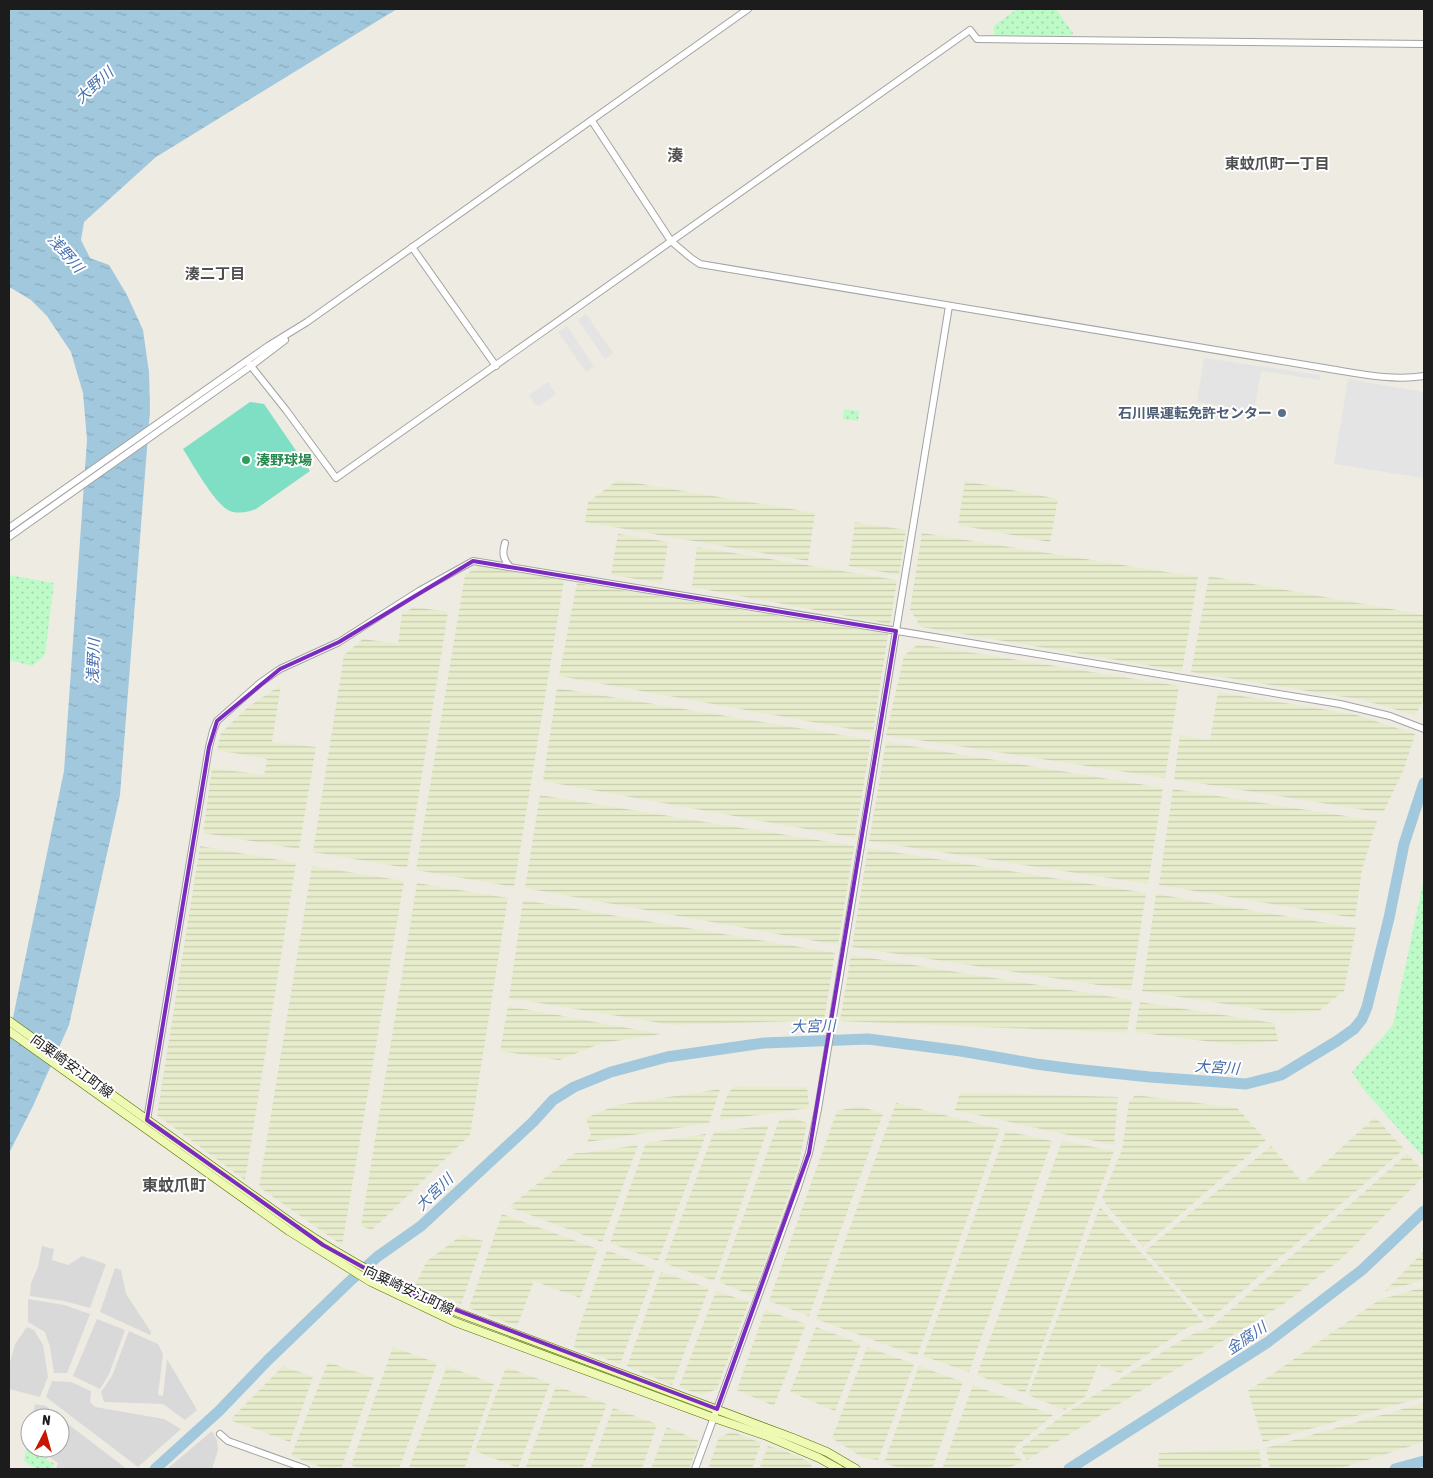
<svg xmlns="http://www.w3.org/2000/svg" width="1433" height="1478" font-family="'Asap Condensed','Noto Sans JP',sans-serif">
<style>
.residential{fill:#dad9d9}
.farmland{fill:url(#farmland-rules)}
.park{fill:url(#park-dots)}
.pitch{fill:#7edfc4}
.parking{fill:#e4e4e4}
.water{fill:url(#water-ripples)}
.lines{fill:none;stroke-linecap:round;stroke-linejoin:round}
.river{stroke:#a1c8dd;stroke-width:11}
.tertiary-casing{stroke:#a3a3a3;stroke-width:8}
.secondary-casing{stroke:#5b7303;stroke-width:9}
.tertiary{stroke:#fff;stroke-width:6}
.secondary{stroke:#eefab3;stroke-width:8}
.marked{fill:none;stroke:#7b2cbf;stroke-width:4;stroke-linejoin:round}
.service-dot{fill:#5c6f8a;stroke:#fff;stroke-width:2}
.leisure-dot{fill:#2e9e5b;stroke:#fff;stroke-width:2}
.labels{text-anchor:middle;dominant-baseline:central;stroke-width:4;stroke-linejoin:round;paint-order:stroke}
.service-label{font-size:14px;font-weight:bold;fill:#4e5e75;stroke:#fff;text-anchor:end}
.leisure-label{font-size:14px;font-weight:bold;fill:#27864d;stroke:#fff;text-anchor:start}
.street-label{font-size:14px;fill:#1c1c1c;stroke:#fff}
.water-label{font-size:15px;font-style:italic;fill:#486fad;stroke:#fff}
.neighbourhood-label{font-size:15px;font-weight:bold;fill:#4f4f4f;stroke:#fff}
.quarter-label{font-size:16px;font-weight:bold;fill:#4f4f4f;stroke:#fff}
</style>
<defs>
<pattern id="farmland-rules" width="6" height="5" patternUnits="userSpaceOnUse" patternTransform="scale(1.25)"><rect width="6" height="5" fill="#e7edcc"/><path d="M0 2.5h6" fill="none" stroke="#c6cbaf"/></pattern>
<pattern id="park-dots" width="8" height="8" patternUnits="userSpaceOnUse" patternTransform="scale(1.25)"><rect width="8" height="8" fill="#bdfac8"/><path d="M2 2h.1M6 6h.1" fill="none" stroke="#a2d6ab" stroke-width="1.8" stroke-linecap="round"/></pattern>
<pattern id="water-ripples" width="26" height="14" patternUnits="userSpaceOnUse" patternTransform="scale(1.25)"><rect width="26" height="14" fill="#a1c8dd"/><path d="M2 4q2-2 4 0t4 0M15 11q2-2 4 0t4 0" fill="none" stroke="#8aabbd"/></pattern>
</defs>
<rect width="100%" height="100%" fill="#eeebe2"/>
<!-- residential -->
<g class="residential">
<path d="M42 1246 54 1249 52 1260 68 1265 82 1256 106 1264 90 1308 64 1301 30 1296 31 1283 38 1267Z"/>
<path d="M115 1268 121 1270 126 1294 151 1332 150 1335 100 1312Z"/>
<path d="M28 1299 64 1305 90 1314 67 1373H54L50 1347 45 1332 28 1322Z"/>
<path d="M97 1319 125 1330 109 1374 100 1389 73 1376Z"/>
<path d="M27 1327 34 1330 43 1345 48 1377 40 1397 9 1389V1366L15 1344Z"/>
<path d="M129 1331 158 1344 163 1354 158 1395 163 1396 167 1359 197 1410 185 1420 163 1404 104 1402 101 1392 112 1376Z"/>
<path d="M52 1381 71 1382 91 1391 90 1402 95 1407 164 1419 181 1429 138 1467 46 1397Z"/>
<path d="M35 1404 46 1406 60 1418H32Z"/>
<path d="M60 1418 123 1466 126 1469H56L58 1463 51 1458V1448H60Z"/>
<path d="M212 1431 217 1440 218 1450 212 1469H167Z"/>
</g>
<!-- farmland -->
<g class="farmland">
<path d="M618 480 815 513 808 561 585 522 588 502Z"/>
<path d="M965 481 1058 499 1050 542 958 525Z"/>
<path d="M855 522 906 530 899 575 849 566Z"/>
<path d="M922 533 1198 577 1182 671 921 627 910 610Z"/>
<path d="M618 534 668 542 662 583 611 575Z"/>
<path d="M697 547 897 580 890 624 692 587Z"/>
<path d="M479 566 564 580 514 887 416 870 465 575Z"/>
<path d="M1209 576 1424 615V700L1415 715 1363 700 1191 672Z"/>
<path d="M577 583 888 634 873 733 559 676Z"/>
<path d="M414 607 448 612 407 868 313 852 344 655 363 639 398 644 402 614Z"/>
<path d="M918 644 1179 686 1165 778 886 735 904 656Z"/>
<path d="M281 685 272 742 316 747 299 849 203 833 212 768 264 775 267 759 217 750 221 733 248 707Z"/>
<path d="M557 688 871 740 855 838 543 781Z"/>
<path d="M1218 692 1357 715 1415 734 1404 769 1383 813 1174 779 1180 735 1210 740Z"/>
<path d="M886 742 1163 788 1148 884 869 841Z"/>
<path d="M1173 789 1377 821 1362 870 1355 918 1159 885Z"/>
<path d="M540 795 854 846 838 945 525 888Z"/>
<path d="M200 846 296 863 245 1180 157 1115Z"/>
<path d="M868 848 1146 893 1131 990 852 947Z"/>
<path d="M312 866 404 881 342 1245 259 1187Z"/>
<path d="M417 883 508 898 470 1135 372 1230 361 1226Z"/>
<path d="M1156 894 1356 928 1344 991 1319 1011 1289 1014 1142 991Z"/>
<path d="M523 900 835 953 824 1020 673 1025 509 998Z"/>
<path d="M851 955 1132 1000 1127 1033 840 1021Z"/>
<path d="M1140 1002 1274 1023 1278 1041 1236 1045 1135 1032Z"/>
<path d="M508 1006 661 1034 602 1043 559 1060 500 1051Z"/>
<path d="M735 1086 807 1087 809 1108 719 1120 728 1093Z"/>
<path d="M720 1089 709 1123 587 1142 591 1134 586 1118 617 1105Z"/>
<path d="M960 1092 1118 1097 1114 1145 955 1110Z"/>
<path d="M1135 1095 1237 1108 1266 1140 1143 1247 1107 1206 1102 1197 1122 1150 1129 1102Z"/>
<path d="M896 1103 1000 1129 917 1356 816 1319Z"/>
<path d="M860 1106 883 1114 809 1316 769 1301 837 1111Z"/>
<path d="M1375 1117 1404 1149 1208 1321 1145 1251 1271 1146 1303 1183Z"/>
<path d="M792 1118 807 1123 798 1168 753 1296 719 1282 779 1121Z"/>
<path d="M769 1125 714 1281 664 1263 714 1132Z"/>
<path d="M1006 1131 1052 1141 969 1372 923 1356Z"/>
<path d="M706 1134 658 1261 610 1243 646 1143Z"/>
<path d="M1062 1141 1114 1151 1025 1393 977 1375Z"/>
<path d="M638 1145 602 1242 509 1207 575 1153H584Z"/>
<path d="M1407 1154 1424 1172V1176L1342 1258 1285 1303 1027 1460 1020 1449 1063 1415 1188 1336 1210 1328Z"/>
<path d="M1100 1207 1203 1322 1188 1327 1120 1373 1098 1365 1085 1397 1065 1410 1028 1395Z"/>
<path d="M502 1214 598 1249 580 1298 534 1281 517 1326 469 1308Z"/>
<path d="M462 1235 483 1241 461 1304 415 1285 427 1261Z"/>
<path d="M607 1250 655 1270 620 1364 574 1347 577 1333Z"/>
<path d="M1424 1251V1280L1385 1291Z"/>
<path d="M661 1272 709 1288 672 1385 627 1366Z"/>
<path d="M1424 1287V1397L1263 1442 1248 1391 1379 1300Z"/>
<path d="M716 1291 749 1302 717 1389 702 1395 679 1387Z"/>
<path d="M765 1310 806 1324 774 1406 737 1390Z"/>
<path d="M816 1327 861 1344 835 1411 790 1392Z"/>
<path d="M393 1347 437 1363 399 1469H361L351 1465Z"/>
<path d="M867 1347 914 1364 878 1460 862 1457 832 1438Z"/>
<path d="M328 1362 374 1378 341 1469H327L291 1456Z"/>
<path d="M283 1366 313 1377 290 1442 230 1420Z"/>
<path d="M447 1366 494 1384 464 1469H415L409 1467Z"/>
<path d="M919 1366 963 1382 932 1469H903L884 1463Z"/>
<path d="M506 1367 550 1383 518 1468 475 1451Z"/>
<path d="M973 1385 1053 1415 1012 1450 1023 1462 1005 1469H942Z"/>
<path d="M556 1386 607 1404 582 1469H525Z"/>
<path d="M1424 1403V1442L1338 1469H1270L1266 1448Z"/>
<path d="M613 1408 657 1424 642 1469H590Z"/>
<path d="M667 1427 699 1441 689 1469H651Z"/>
<path d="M733 1432 761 1443 752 1469H708L719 1437Z"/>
<path d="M768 1446 787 1452 807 1461 812 1466 811 1469H759Z"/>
<path d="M1259 1449 1262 1469H1158L1159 1453Z"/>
</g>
<!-- park -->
<g class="park">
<path d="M1017 9H1056L1073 33 1071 36 994 35V26Z"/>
<path d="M844 409 859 411 858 421 843 419Z"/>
<path d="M9 575 54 583 45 655 32 666 9 660Z"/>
<path d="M1424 878V1158L1364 1090 1352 1072 1393 1025Z"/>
<path d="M29 1433 30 1434V1448H47V1460L55 1464 51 1469C42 1469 30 1469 24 1460Z"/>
</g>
<!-- pitch -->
<path class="pitch" d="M250 402 264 404 310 471 256 509C249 512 238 514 230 511 216 506 192 463 183 449Z"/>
<!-- parking -->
<g class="parking">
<path d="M586 314 613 353 605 359 578 320Z"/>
<path d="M567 326 594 366 586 372 558 332Z"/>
<path d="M1204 358 1320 375V380L1261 371 1254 411 1197 402Z"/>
<path d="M1348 379 1424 392V478L1334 464Z"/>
<path d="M548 382 556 394 539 406 535 405 529 395Z"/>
</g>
<!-- water -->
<path class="water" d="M9 9H397L156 157 84 222 81 240 90 258 109 265 127 295 143 330 149 372 150 410 120 795 69 1025 33 1106 9 1153V1037L64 771 87 440 83 393 71 352 47 316 31 300 11 288 9 289Z"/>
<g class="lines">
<!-- river -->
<g class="river">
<path d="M155 1469 219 1411 268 1360 349 1282 377 1257 421 1226 533 1122 553 1100 574 1087 611 1072 667 1057 764 1043 868 1039 961 1051 1036 1064 1074 1069 1150 1077 1246 1084 1281 1075 1337 1041 1354 1029 1362 1019 1367 1007 1389 918 1404 844 1424 783"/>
<path d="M1069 1469 1268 1342 1362 1270 1424 1211"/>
<path d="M1395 1469 1424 1461"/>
</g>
<defs>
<g id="tertiary">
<path d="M592 121 671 241 691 258 700 264 1330 369C1361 374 1393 381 1424 376"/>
<path d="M412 247 496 366"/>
<path d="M247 361 286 410 336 478 970 30 977 39 1424 44"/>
<path d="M9 528 268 346 307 322 748 9"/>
<path d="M9 537 251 366 285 340"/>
<path d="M505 543C502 553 503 559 510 567"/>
<path d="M147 1120 209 747 213 731 217 721 260 683 280 669 339 642 419 591 473 561 1340 704 1390 716 1424 729"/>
<path d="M220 1434 228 1441 306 1469"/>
<path d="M695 1469 797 1190 809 1153 818 1109 949 306"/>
</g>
<g id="secondary">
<path d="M9 1021 293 1224C346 1260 400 1289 459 1313L793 1438 827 1452 856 1469"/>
<path d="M9 1031 289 1231 371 1282 455 1322 714 1418 767 1436 819 1458 839 1469"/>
</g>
</defs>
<!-- tertiary casing -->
<use href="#tertiary" class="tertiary-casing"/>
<!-- secondary casing -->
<use href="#secondary" class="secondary-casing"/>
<!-- tertiary -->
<use href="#tertiary" class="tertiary"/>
<!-- secondary -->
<use href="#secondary" class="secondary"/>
</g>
<!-- marked area -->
<path class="marked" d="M473 561 896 631 809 1153 717 1409 406 1291 323 1245 147 1120 209 747 217 721 280 669 339 642Z"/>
<!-- markers -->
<circle class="service-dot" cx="1282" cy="413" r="5"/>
<circle class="leisure-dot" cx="246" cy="460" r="5"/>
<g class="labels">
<!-- service labels -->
<g class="service-label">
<text x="1272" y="413">石川県運転免許センター</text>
</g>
<!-- leisure labels -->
<g class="leisure-label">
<text x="256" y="460">湊野球場</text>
</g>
<!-- street labels -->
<g class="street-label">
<text transform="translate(72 1066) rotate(36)">向粟崎安江町線</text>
<text transform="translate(409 1290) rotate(25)">向粟崎安江町線</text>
</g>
<!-- water labels -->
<g class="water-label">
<text transform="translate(94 85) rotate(-42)">大野川</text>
<text transform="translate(66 253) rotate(49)">浅野川</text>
<text transform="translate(93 661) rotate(-88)">浅野川</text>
<text transform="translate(813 1026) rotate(-2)">大宮川</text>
<text transform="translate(1217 1067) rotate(4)">大宮川</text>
<text transform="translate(434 1192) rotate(-44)">大宮川</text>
<text transform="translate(1246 1338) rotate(-34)">金腐川</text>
</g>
<!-- neighbourhood labels -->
<g class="neighbourhood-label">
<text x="1277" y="163">東蚊爪町一丁目</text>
<text x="215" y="273">湊二丁目</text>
</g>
<!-- quarter labels -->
<g class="quarter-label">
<text x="675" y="155">湊</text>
<text x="174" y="1185">東蚊爪町</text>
</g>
</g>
<!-- border -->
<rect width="1433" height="1478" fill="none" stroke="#1c1c1c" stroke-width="20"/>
<!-- north arrow -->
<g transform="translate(45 1433) rotate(6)"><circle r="24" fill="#ffffff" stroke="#a4a4a4"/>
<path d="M0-4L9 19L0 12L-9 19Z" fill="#c81700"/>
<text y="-8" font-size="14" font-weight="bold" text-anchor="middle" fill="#1c1c1c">N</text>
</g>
</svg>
